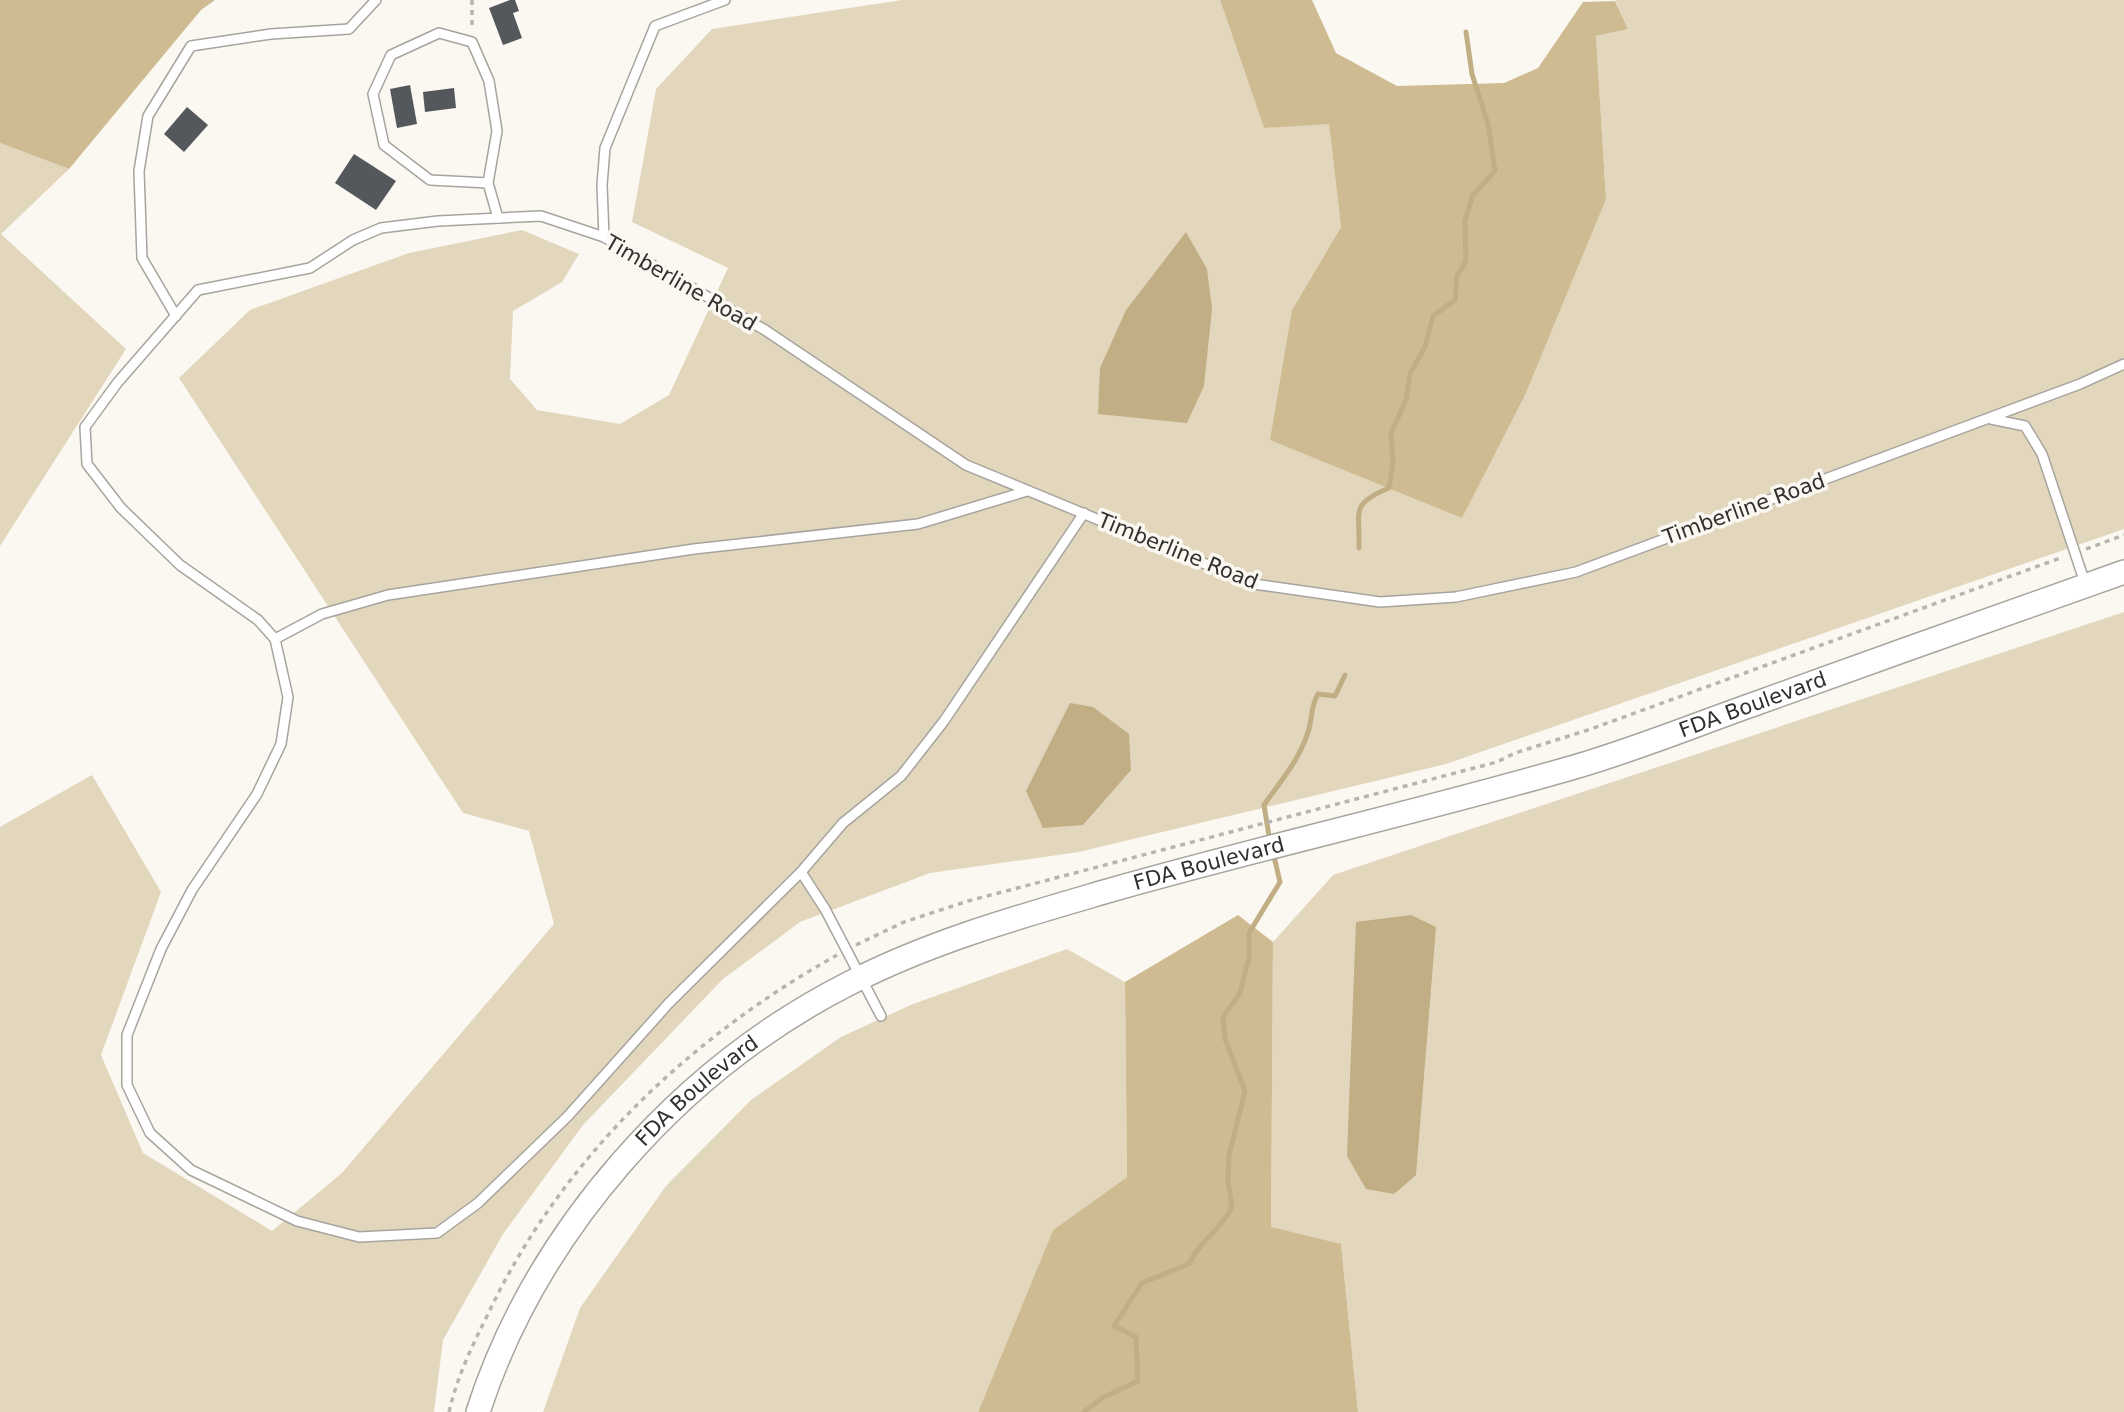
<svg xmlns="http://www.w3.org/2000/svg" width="2124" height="1412" font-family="'DejaVu Sans',sans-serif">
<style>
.green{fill:#e2d7bd}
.forest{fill:#cebb91}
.water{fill:#c1ae84}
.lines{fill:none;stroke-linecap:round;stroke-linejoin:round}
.stream{stroke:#c1ae84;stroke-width:5}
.building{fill:#54575c}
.service-casing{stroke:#a7a49e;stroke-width:12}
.tertiary-casing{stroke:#a7a49e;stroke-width:26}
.path{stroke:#b7b5b0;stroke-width:3.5;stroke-dasharray:5 5;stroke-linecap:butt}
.service{stroke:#fff;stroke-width:9}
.tertiary{stroke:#fff;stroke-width:23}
.labels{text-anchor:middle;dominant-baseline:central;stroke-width:7;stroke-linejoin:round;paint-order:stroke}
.street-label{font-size:21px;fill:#31302e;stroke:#fbf8f2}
</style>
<rect width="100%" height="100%" fill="#fbf8f2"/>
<!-- green -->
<g class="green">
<path d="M902 0H1220L1264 128 1329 123 1341 227 1292 310 1606 199 1596 36 1628 29 1615 0H2124V529L1446 764 1079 852 930 873 800 922 723 979 583 1125 503 1234 443 1340 434 1412H0V827L92 775 161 892 101 1055 143 1153 272 1231 342 1173 554 924 529 831 463 813 179 378 250 310 409 253 522 230 579 254 562 282 513 311 510 379 537 410 620 424 669 395 728 268 632 222 656 89 712 29Z"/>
<path d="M0 143 69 169 1 234 126 349 0 546Z"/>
<path d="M2124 612V1412H1358L1341 1245 1271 1228 1273 942 1333 875Z"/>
<path d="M1067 949 1125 982 1127 1177 1053 1230 978 1412H543L580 1308 666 1186 751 1100 841 1037 913 1004Z"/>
</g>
<!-- forest -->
<g class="forest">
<path d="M0 0H215L201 10 69 169 0 143Z"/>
<path d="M1220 0H1312L1336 53 1397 86 1504 83 1538 68 1583 2 1615 1 1628 29 1596 36 1606 199 1525 395 1462 518 1270 440 1292 310 1341 227 1329 124 1264 128Z"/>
<path d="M1238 915 1273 942 1271 1227 1341 1244 1358 1412H978L1053 1230 1127 1177 1125 982Z"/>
</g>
<!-- water -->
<g class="water">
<path d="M1186 232 1207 269 1212 309 1204 386 1187 423 1098 414 1100 368 1126 310Z"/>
<path d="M1070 703 1093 707 1129 734 1131 770 1083 825 1043 828 1026 791Z"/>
<path d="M1411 915 1436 927 1416 1175 1394 1194 1366 1189 1347 1156 1356 922Z"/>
</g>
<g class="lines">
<!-- stream -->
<g class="stream">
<path d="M1359 548C1360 511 1350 504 1389 488L1393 464 1391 433 1406 400 1410 374 1425 347 1433 316 1455 300 1457 276 1466 261 1465 221 1473 195 1495 171 1488 124 1472 74 1466 32"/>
<path d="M1270 842 1264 805C1280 782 1300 759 1308 732 1313 718 1310 707 1318 694L1335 696 1345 675"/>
<path d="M1084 1412 1102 1398 1138 1381 1136 1337 1114 1326 1142 1283 1189 1264C1197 1244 1221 1230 1232 1207L1228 1181 1229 1155 1245 1091 1225 1039 1223 1017 1240 993 1249 958V933L1280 882 1273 852"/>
</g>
</g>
<!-- building -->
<g class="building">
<path d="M510 0H515L519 11 513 13 522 38 503 45 489 8Z"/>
<path d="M410 85 417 124 397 128 390 89Z"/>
<path d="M454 88 456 108 425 112 423 92Z"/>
<path d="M187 107 208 125 184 152 164 134Z"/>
<path d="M354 154 396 181 376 210 335 183Z"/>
</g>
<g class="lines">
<defs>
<g id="service">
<path d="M488 183 430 180 384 145 373 94 391 55 439 33 472 42 489 81 497 131 488 183 498 218"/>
<path d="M604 237 602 185 605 148 655 26 725 0"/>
<path d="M176 316 142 258 139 171 148 116 191 46 271 34 349 29 376 0"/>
<path d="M1991 419 2025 426 2042 454 2086 586"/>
<path d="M275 639 322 614 388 595 694 549 918 524 1027 491"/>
<path d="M801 872 843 823 901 776 944 721 1084 513"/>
<path d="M881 1016 825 909 801 872 669 1003 568 1116 478 1203 437 1233 359 1237 297 1221 191 1170 150 1133 127 1085V1035L161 949 192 890 257 794 281 744 288 697 275 639 258 620 180 565 121 508 87 464 85 427 118 382 198 290 310 268 353 240 381 228 438 221 541 216 604 237 765 330 966 465 1254 584 1380 602 1456 597 1576 572 2080 384 2124 364"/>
</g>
<g id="tertiary">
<path id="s1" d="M478 1412C536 1232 679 1070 848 984 931 941 1022 916 1111 890 1266 846 1423 811 1578 766 1639 748 1700 723 1760 702 1881 658 2003 615 2124 572"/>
</g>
</defs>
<!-- service casing -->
<use href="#service" class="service-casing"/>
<!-- tertiary casing -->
<use href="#tertiary" class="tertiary-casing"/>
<!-- path -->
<g class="path">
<path d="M472 0V30"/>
<path d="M2086 549 2124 535"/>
<path d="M856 945 904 922 968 901 1497 762 1515 753 1591 729 2063 557"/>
<path d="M449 1412C457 1377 472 1346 488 1314 561 1159 689 1038 837 955"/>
</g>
<!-- service -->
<use href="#service" class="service"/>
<!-- tertiary -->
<use href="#tertiary" class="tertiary"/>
</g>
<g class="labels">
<!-- street labels -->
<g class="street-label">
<text transform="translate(681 283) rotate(30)">Timberline Road</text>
<text transform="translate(1744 509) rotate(-20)">Timberline Road</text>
<text transform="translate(1178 551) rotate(22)">Timberline Road</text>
<text stroke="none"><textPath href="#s1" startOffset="1528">FDA Boulevard</textPath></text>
<text stroke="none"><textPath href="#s1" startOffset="961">FDA Boulevard</textPath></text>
<text stroke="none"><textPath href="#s1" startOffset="394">FDA Boulevard</textPath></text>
</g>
</g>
</svg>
